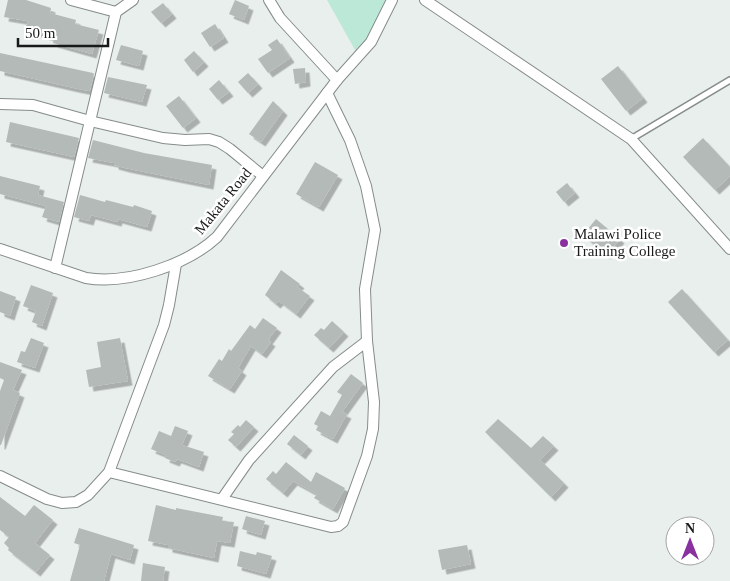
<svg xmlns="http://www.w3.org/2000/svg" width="730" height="581" font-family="'Times New Roman',serif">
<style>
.green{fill:#bce9d7}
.building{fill:#b3bab7;filter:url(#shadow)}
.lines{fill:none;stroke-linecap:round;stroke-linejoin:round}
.service-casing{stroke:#868c8a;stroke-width:8}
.minor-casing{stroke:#868c8a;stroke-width:12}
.service{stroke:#fff;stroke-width:5}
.minor{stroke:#fff;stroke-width:10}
.poi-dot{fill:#89329f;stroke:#fff;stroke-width:2}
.labels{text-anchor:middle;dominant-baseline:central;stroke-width:5;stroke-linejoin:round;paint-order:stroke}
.street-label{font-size:15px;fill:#181a19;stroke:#fff}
.poi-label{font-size:15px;fill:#181a19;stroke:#fff;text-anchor:start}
</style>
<defs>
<filter id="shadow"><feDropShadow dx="4.5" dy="4.5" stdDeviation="0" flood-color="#0004"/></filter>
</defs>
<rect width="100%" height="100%" fill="#e8efec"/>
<!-- green -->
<path class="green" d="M327 0H391L359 57Z"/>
<!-- building -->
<g class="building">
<path d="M8 0H26L51 8 50 13 76 20 75 24 99 30 92 54 53 43 54 38 25 29 28 21 4 17Z"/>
<path d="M235 0 249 6 244 20 229 14Z"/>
<path d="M163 3 172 14 161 23 151 12Z"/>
<path d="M215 24 224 38 210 47 201 33Z"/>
<path d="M277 39 290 58 268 73 258 59 272 50 268 45Z"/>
<path d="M121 45 143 51 139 66 116 60Z"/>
<path d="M194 51 204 62 193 72 184 60Z"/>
<path d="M0 53 93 73 94 74 90 90 89 91 74 88 0 71Z"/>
<path d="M618 66 643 98 626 111 601 79Z"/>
<path d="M305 68 306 82 295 84 293 69Z"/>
<path d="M248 73 258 84 248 93 238 82Z"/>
<path d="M108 77 147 85 142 102 104 93Z"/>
<path d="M219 80 229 92 218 100 209 89Z"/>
<path d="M179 96 196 118 183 128 166 106Z"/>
<path d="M273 101 283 111 261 142 249 134Z"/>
<path d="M10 122 79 138 74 157 6 142Z"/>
<path d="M703 138 730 167V176L715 190 683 157Z"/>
<path d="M93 140 144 153 212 165 209 185 125 168 114 165V163L88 158Z"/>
<path d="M315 162 338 175 319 207 296 194Z"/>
<path d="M0 176 40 186 38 195 64 202 59 222 42 217 46 206 0 194Z"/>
<path d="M567 183 575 193 564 202 556 192Z"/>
<path d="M80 195 105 202 106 200 133 207 134 205 152 211 147 227 118 219 117 222 91 215 89 221 74 217Z"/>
<path d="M596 219 620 239 606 255 583 235Z"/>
<path d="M281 270 300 284 297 287 310 296 296 314 279 301 276 304 265 295Z"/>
<path d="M31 285 53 293 42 326 32 322 36 311 23 306Z"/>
<path d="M682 289 728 340 714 352 668 302Z"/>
<path d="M0 291 16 297 10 316 0 312Z"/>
<path d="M263 318 277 328 268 340 271 342 262 354 251 346 238 368 242 371 230 389 208 376 219 359 222 361 229 349 231 351 250 325 255 329Z"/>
<path d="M332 321 344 332 329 348 314 335 321 328 324 330Z"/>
<path d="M31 338 44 343 35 368 17 362 21 351 25 352Z"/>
<path d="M120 338 128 381 89 387 86 370 101 367 97 342Z"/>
<path d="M0 362 22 370 13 390 20 393 1 445H0V391L4 380 0 378Z"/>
<path d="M351 374 363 383 342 412 347 414 333 439 316 430 318 426 314 424 321 411 330 416 342 395 337 392Z"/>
<path d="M498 419 531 448 543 436 554 446 540 460 564 483 551 497 485 432Z"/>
<path d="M246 420 254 427 236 447 228 440 234 434 231 432 238 425 240 427Z"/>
<path d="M175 426 188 431 182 445 204 452 199 467 177 459 175 462 165 458 166 455 151 449 159 431 171 436Z"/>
<path d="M294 435 308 446 301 455 287 444Z"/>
<path d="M286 462 311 482 316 472 345 488 333 509 314 498 317 494 293 481 283 493 266 479 273 471 276 474Z"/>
<path d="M0 497 25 516 34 505 53 520 35 543 50 555 36 572 8 550 9 548 4 543 9 537 0 530Z"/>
<path d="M156 505 176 510V508L223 517 222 521 234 522 230 543 217 541 214 558 168 548V545L148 541Z"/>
<path d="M246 516 265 521 261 535 242 529Z"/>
<path d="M79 528 134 545 130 560 111 554 104 581H70L80 545 74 543Z"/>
<path d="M467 545 471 564 442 570 438 550Z"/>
<path d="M240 551 256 555 257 552 272 556 266 574 237 566Z"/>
<path d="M143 563 165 567 163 581H141Z"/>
</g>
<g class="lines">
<defs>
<path id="service" d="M631 139 730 80"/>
<g id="minor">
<path d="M71 0 116 12"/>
<path d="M269 0 280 18 337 80"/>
<path d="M425 0 631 139 730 249"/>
<path d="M0 104 33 105 90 121 163 138 185 140 209 139 219 142 230 149 263 176"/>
<path d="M0 249 86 278C127 285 187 265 217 237L337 80 371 42 392 0"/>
<path d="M55 268 116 12 133 0"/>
<path d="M109 472 331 527 338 526 343 522 367 456 373 429 374 402 367 341 365 289 375 230 366 186 350 140 327 93"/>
<path d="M0 476 47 499 62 503 76 502 88 495 109 472 164 325 169 305 176 264"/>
<path d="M222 499 249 460 333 367 367 341"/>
</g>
</defs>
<!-- service casing -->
<use href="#service" class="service-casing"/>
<!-- minor casing -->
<use href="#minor" class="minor-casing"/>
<!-- service -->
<use href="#service" class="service"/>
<!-- minor -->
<use href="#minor" class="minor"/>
</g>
<!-- markers -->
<circle class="poi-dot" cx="564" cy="243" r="5"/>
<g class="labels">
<!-- street labels -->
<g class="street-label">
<text transform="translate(223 201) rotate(-51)">Makata Road</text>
</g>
<!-- poi labels -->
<g class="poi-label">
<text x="574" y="234">Malawi Police<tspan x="574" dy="17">Training College</tspan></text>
</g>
</g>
<!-- north arrow -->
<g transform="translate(690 541)"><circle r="24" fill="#ffffff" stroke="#a3a3a3"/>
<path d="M0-4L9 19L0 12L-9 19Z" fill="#89329f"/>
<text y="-8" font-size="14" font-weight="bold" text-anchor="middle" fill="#181a19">N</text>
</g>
<!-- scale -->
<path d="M18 38v8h90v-8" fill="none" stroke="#181a19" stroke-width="2.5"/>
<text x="25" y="38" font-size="15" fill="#181a19" stroke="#ffffff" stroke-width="4" paint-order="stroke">50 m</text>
</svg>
